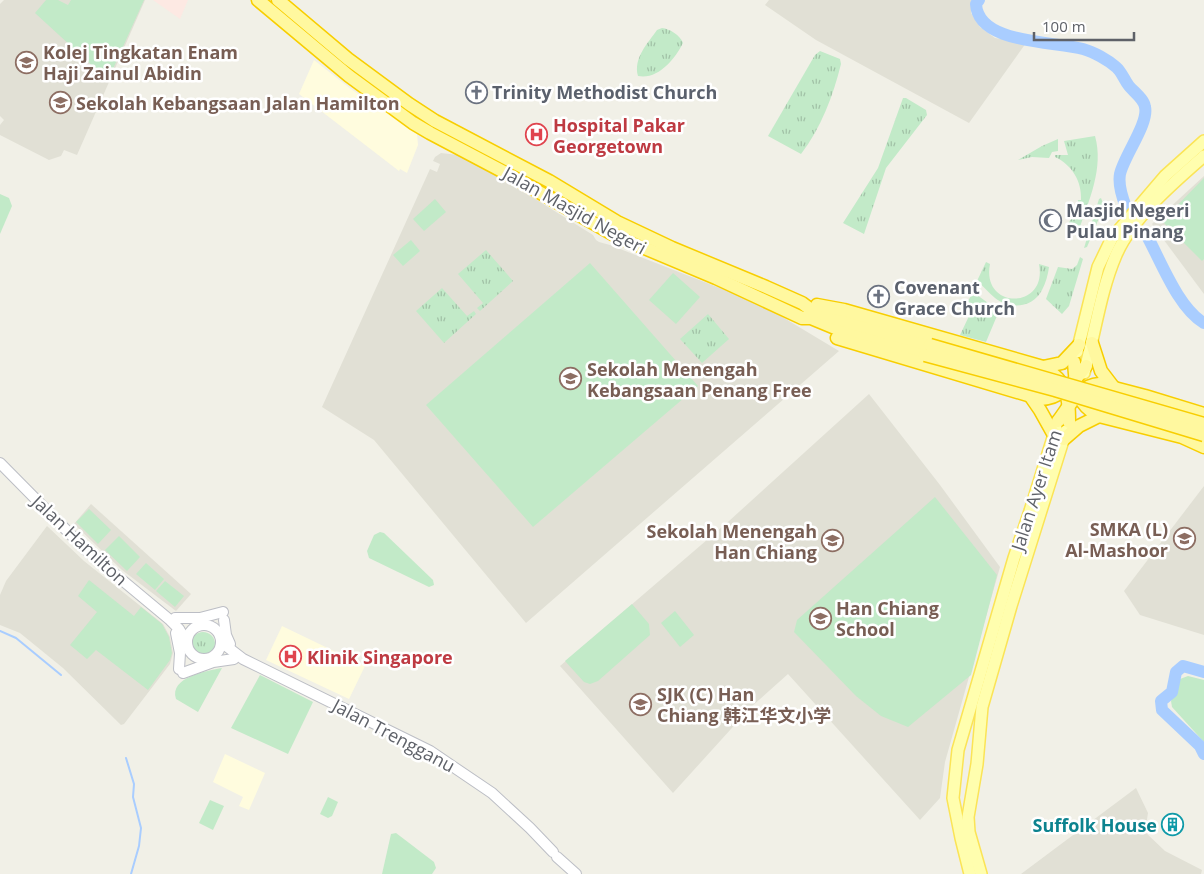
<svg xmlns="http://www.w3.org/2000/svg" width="1204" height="874" font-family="'Open Sans','Noto Sans SC',sans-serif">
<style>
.commercial{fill:#fffcde}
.education{fill:#e1e0d5}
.medical{fill:#fde9e3}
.grass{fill:url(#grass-tufts)}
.green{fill:#c2eac8}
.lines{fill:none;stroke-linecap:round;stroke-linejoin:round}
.stream{stroke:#a9cdff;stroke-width:2}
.river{stroke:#a9cdff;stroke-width:12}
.secondary-casing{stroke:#bcbec5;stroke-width:12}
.primary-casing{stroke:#fbe456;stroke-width:14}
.trunk-casing{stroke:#f8ce00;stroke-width:15}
.secondary{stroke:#fff;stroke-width:10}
.primary{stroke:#fffeae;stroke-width:11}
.trunk{stroke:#fff89f;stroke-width:12}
.trunk-bridge-casing{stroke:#f8ce00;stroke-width:15;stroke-linecap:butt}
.trunk-bridge{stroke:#fff89f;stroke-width:12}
.labels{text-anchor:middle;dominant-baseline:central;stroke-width:5;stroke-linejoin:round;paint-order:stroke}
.education-label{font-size:18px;font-weight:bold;fill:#785e54;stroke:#fff;text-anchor:start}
.worship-label{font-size:18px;font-weight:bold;fill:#5b616d;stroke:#fff;text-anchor:start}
.health-label{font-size:18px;font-weight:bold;fill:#be3a42;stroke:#fff;text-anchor:start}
.street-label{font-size:18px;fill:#5e6168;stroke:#fff}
.culture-label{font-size:18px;font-weight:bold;fill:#0d838f;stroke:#fff;text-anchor:end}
</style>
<defs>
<pattern id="grass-tufts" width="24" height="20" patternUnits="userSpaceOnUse" patternTransform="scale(1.25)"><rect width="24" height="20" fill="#c2eac8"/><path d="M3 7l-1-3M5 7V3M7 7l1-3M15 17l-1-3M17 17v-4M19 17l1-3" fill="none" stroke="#a1c1a6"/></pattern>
</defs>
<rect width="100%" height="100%" fill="#f1f0e7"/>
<!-- commercial -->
<g class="commercial">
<path d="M314 60 351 89 417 133 418 145 407 173 400 169 399 171 299 94Z"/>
<path d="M282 626 365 666 349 699 266 660Z"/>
<path d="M225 754 265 773 249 810 239 806 243 797 213 782Z"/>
</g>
<!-- education -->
<g class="education">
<path d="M4 0H145L77 155 64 150 61 156 49 160 0 135V125L4 120 0 116V4Z"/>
<path d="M769 0H973L971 13 980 27 995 38 1026 43 969 123 816 40 765 5Z"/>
<path d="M441 153 458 155 476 162 593 235 596 240 599 242 610 245 730 292 779 315 839 351 526 623 374 440 322 407 430 169 437 172 440 164 433 161 435 157Z"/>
<path d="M1204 176V294L1152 224Z"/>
<path d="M869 394 940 485 1000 567 945 762 940 798 920 820 788 674 750 708 673 793 560 666 729 521Z"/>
<path d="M1204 486V635L1140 615 1124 591Z"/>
<path d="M91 504 191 594 176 611 122 570 74 524Z"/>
<path d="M47 526 84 561 163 624 170 637 173 653 170 664 124 724 121 725 63 668 20 633 0 625V595L6 581Z"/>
<path d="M1136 788 1148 813 1145 832 1165 851 1202 870 1201 874H1021Z"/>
</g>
<!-- medical -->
<path class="medical" d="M153 0H188L180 19Z"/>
<!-- grass -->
<g class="grass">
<path d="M662 28C670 29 680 35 683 43 675 59 658 80 638 76 633 58 648 43 657 30Z"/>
<path d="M820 51 840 59 841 64C833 96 821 128 801 154L768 136 815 55Z"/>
<path d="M903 98H906L926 110 927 115 886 168 864 234 843 223 878 168Z"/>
<path d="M1095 136C1104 168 1089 200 1079 230L1068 224 1077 209 1078 200H1081C1082 181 1072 165 1055 157V155H1068L1064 141Z"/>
<path d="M1058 139V151L1052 152 1049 158 1032 157 1018 160 1042 146Z"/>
<path d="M1101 198 1104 206 1087 247 1084 248 1099 199Z"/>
<path d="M486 250 513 281 480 311 477 308 483 303 458 274Z"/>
<path d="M1080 257 1083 259 1069 306 1062 314 1046 299 1058 267 1072 269 1077 265Z"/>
<path d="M986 262 990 264C981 310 1048 310 1039 264L1049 267C1048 275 1046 282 1042 290 1033 308 1010 310 995 298 989 293 983 286 977 281Z"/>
<path d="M442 288 467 316 474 311 476 314 444 343 416 311Z"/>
<path d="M973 292 999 311 986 342 960 335 970 314 967 303Z"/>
<path d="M708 314 729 339 702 363 680 339Z"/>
<circle cx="203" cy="644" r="12"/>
</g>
<!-- green -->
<g class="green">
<path d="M46 0H58L68 5 71 0H144L108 80 35 13Z"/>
<path d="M1204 178V259L1202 261 1162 221Z"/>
<path d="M0 194 9 198 12 206 0 234Z"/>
<path d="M435 199 446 212 424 231 413 219Z"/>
<path d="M411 240 420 251 403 266 393 255Z"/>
<path d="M590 263 698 386 533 527 426 405Z"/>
<path d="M673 273 700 297 676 324 649 300Z"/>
<path d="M935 497 997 575 971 675 908 727 881 716 856 696 794 632 797 620Z"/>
<path d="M89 509 111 530 98 544 76 522Z"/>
<path d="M380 532 384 533 433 580 434 585 429 587 369 558 367 551 374 535Z"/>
<path d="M119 536 140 557 127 571 105 550Z"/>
<path d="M146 563 164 579 155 590 136 574Z"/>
<path d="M89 580 134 616 141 607 162 624 169 637 172 653 170 660 148 690 96 650 87 659 70 645 97 612 78 596Z"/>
<path d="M165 581 184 596 175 607 156 591Z"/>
<path d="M632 604 649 624 650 635 598 681 590 684 584 682 565 661Z"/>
<path d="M675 611 694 635 680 647 661 623Z"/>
<path d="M222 668 198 712 176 699C169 677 207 671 222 668Z"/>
<path d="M260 675 313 702 288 754 231 728Z"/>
<path d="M1188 676 1204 680V742L1172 707 1171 701 1180 679Z"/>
<path d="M328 797 338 802 332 816 328 818 320 814Z"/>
<path d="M210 800 224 806 213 830 199 823Z"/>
<path d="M396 833 434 862 436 868 432 874H382L391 834Z"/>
</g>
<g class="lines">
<!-- stream -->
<g class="stream">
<path d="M0 631 16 638 61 675"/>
<path d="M126 758 134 784 133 797 141 828 139 846 131 874"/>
</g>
<!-- river -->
<g class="river">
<path d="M979 0 976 4C978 44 1053 41 1083 49 1094 52 1108 60 1116 67 1122 72 1124 80 1129 86 1134 92 1144 99 1145 107 1149 123 1124 156 1120 174 1118 185 1122 197 1126 207"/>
<path d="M1146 234C1161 261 1178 308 1204 323"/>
<path d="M1204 672 1183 666 1176 672 1172 692 1161 701 1162 710 1200 746 1204 754"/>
</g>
<defs>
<g id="secondary">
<path d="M0 463 86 550 170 620 179 629 187 643"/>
<path d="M175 618H200L223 612"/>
<path d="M224 620 226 635 230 644"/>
<circle cx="204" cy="642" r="17"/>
<path d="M176 633 180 653 179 669"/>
<path d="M221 642 243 659 430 751 492 793 530 828 553 852"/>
<path d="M183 673 213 662 234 659"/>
<path d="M557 857 576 874"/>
</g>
<g id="primary">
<path d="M1077 352 1098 267 1112 238 1165 176 1204 141"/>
<path d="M1084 373C1095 334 1100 292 1116 255 1132 218 1174 182 1204 156"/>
<path d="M970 874 961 838 953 798 958 750 1014 558 1030 511 1056 428"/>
<path d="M981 874 969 832 968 817 977 764 982 707 1011 606 1066 431"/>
</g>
<g id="trunk">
<path d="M258 0 349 76 413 123 430 133 502 171 616 236 716 278 802 318H811L840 330 925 355"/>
<path d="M278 0 348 59 409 104 435 121 549 181 617 222 672 248 766 287 802 303 810 309 834 318 930 345"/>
<path d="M817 305 844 310 1043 367C1068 382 1069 395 1069 422"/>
<path d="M837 338 1041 399C1063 398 1073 382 1086 366"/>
<path d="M1092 343 1101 371 1114 388"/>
<path d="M1074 362C1076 386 1075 404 1099 416L1182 437 1204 447"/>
<path d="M1043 367 1062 363 1079 345"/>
<path d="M1031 397 1040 410 1054 435"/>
<path d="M1058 421C1069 407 1079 385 1099 384L1145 396 1204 414"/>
<path d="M1064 439 1079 426 1099 416"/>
</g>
</defs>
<!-- secondary casing -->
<use href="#secondary" class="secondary-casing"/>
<!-- primary casing -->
<use href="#primary" class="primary-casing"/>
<!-- trunk casing -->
<use href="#trunk" class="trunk-casing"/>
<!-- secondary -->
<use href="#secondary" class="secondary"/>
<!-- primary -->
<use href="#primary" class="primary"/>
<!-- trunk -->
<use href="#trunk" class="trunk"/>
<defs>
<g id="trunk-bridge">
<path d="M930 345 1204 424"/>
<path d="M925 355 1055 390 1204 435"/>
</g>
</defs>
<!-- trunk-bridge casing -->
<use href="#trunk-bridge" class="trunk-bridge-casing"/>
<!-- trunk-bridge -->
<use href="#trunk-bridge" class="trunk-bridge"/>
</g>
<!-- icons -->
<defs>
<symbol id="university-ring" viewBox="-11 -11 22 22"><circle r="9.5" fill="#fff" stroke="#8d6e63" stroke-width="1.5"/><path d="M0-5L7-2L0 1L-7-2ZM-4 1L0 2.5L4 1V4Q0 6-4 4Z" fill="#8d6e63"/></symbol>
<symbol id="church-ring" viewBox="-11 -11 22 22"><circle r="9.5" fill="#fff" stroke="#6b7280" stroke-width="1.5"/><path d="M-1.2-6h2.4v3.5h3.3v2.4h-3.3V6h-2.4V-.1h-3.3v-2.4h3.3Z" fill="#6b7280"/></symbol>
<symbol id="school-ring" viewBox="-11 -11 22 22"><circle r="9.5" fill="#fff" stroke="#8d6e63" stroke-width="1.5"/><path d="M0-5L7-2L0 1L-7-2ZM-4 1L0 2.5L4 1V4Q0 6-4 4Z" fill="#8d6e63"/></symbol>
<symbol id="hospital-ring" viewBox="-11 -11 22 22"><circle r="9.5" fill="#fff" stroke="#e0444e" stroke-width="1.5"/><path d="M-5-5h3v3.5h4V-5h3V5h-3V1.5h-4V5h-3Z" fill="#e0444e"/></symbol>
<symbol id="mosque-ring" viewBox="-11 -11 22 22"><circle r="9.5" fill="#fff" stroke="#6b7280" stroke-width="1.5"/><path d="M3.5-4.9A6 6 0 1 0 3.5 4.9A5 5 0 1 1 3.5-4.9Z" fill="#6b7280"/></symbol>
<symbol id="building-ring" viewBox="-11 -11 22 22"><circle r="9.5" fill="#fff" stroke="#0f9aa8" stroke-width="1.5"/><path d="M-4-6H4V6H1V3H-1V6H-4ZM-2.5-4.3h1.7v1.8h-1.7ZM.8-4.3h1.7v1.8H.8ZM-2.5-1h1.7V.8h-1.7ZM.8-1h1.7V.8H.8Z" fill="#0f9aa8"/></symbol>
</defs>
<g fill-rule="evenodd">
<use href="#university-ring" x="14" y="50" width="25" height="25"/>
<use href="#church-ring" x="464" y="80" width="25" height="25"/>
<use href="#school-ring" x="48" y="90" width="25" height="25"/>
<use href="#hospital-ring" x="524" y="122" width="25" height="25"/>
<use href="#mosque-ring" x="1038" y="208" width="25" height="25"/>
<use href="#church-ring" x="866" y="284" width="25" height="25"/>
<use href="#school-ring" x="558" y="366" width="25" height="25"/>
<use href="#school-ring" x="1172" y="526" width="25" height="25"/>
<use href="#school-ring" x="820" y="528" width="25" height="25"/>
<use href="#university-ring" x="808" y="606" width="25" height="25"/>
<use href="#hospital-ring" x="278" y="644" width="25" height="25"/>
<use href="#school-ring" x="628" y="692" width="25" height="25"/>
<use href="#building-ring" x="1160" y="812" width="25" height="25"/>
</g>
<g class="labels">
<!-- education labels -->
<g class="education-label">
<text x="43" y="52">Kolej Tingkatan Enam<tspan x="43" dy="21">Haji Zainul Abidin</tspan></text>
<text x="76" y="103">Sekolah Kebangsaan Jalan Hamilton</text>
<text x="587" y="369">Sekolah Menengah<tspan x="587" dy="21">Kebangsaan Penang Free</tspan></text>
<text x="1168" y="529" text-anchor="end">SMKA (L)<tspan x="1168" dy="21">Al-Mashoor</tspan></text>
<text x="817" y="531" text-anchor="end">Sekolah Menengah<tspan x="817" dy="21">Han Chiang</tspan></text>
<text x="836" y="608">Han Chiang<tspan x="836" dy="21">School</tspan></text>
<text x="657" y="694">SJK (C) Han<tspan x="657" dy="21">Chiang 韩江华文小学</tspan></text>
</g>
<!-- worship labels -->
<g class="worship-label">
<text x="492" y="92">Trinity Methodist Church</text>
<text x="1066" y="210">Masjid Negeri<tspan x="1066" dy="21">Pulau Pinang</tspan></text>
<text x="894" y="287">Covenant<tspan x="894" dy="21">Grace Church</tspan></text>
</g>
<!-- health labels -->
<g class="health-label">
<text x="553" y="125">Hospital Pakar<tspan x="553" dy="21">Georgetown</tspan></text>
<text x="307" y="657">Klinik Singapore</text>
</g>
<!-- street labels -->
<g class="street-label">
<text transform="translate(575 210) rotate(29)">Jalan Masjid Negeri</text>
<text transform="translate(1036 490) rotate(-72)">Jalan Ayer Itam</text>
<text transform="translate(80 540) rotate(43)">Jalan Hamilton</text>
<text transform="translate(394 735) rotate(28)">Jalan Trengganu</text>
</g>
<!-- culture labels -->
<g class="culture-label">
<text x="1157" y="825">Suffolk House</text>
</g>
</g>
<!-- scale -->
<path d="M1034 32v8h100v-8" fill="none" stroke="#5e6168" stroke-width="2.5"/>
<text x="1042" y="32" font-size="15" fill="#5e6168" stroke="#ffffff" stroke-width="4" paint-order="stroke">100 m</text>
</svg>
